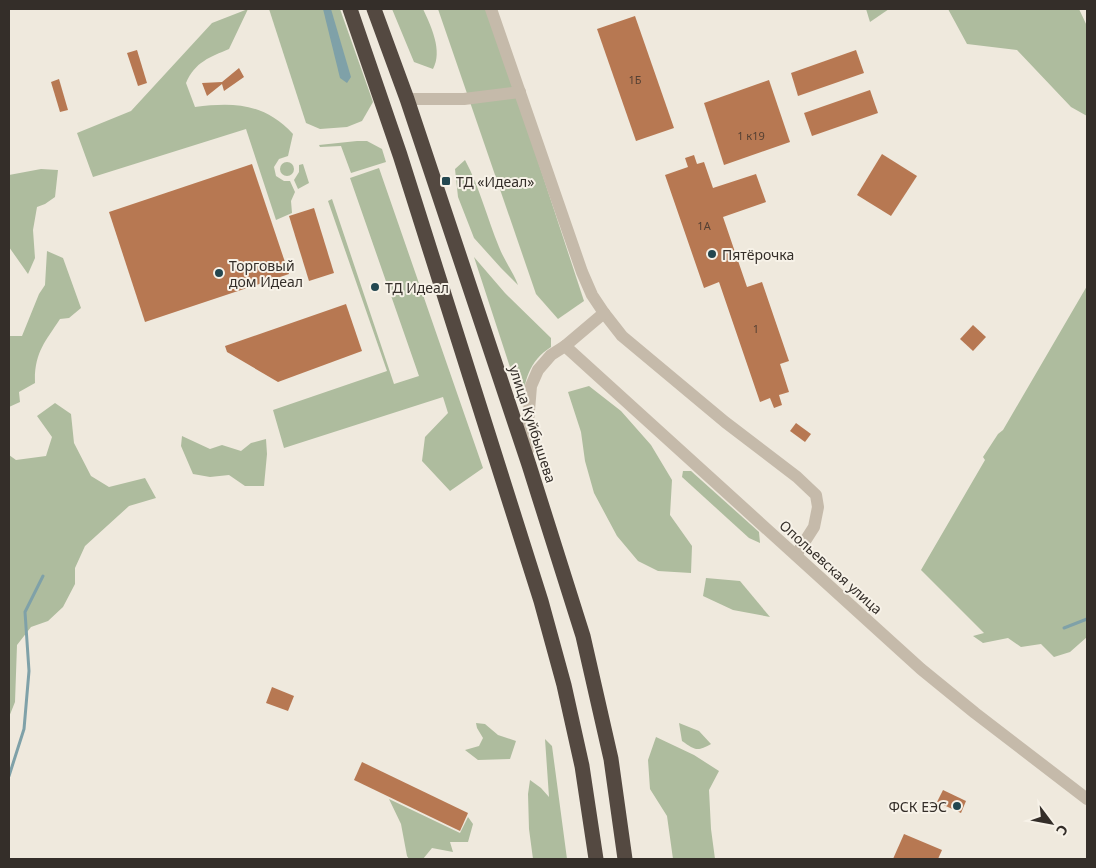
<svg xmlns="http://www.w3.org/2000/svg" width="1096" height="868" font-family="'Noto Sans',sans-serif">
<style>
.green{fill:#aebc9e}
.water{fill:#7fa1a8}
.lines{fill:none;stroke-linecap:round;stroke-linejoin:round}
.stream{stroke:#7fa1a8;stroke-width:3}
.building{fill:#b77852}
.minor{stroke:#c5baaa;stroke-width:12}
.highway{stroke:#544941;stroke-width:15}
.poi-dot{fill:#234750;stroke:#f7f2e8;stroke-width:2}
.labels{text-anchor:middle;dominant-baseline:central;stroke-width:4;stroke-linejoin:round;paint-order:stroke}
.number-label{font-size:11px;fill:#554033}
.poi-label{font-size:14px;fill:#342e29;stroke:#f7f2e8;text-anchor:start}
.street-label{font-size:14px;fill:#342e29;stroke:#f7f2e8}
</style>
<rect width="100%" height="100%" fill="#efe9dd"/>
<!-- green -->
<g class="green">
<path d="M248 9 229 49C210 57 195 62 186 83L195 107C234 102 264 103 293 134L288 156 279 159 274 167 276 176 284 181H290L295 192 291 201 292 213 276 220 246 129 93 177 77 133 131 111 212 23Z"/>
<path d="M269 9H340L373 102 362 121 347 127 320 129 306 123Z"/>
<path d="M392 9H423C431 26 443 51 433 69L414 62Z"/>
<path d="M438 9H488L584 301 558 319 536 294Z"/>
<path d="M866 9H889L870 22Z"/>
<path d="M948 9H1079L1087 26V116L1071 107 1017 50 967 44Z"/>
<path d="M357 141H367L382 149 386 162 351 173 341 146 320 147 319 145Z"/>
<path d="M465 160C480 188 487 218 499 247 504 260 513 272 518 285L501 268 474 238 458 197 455 169Z"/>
<circle cx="287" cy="169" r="7"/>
<path d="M303 164 309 183 298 189 294 180 299 172V165Z"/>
<path d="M379 168 483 468 450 491 422 461 425 437 448 413 443 397 284 448 273 410 387 371 328 201 332 199 394 384 419 376 350 178Z"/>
<path d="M41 169 58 170 55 197 45 204 37 207 33 230 35 258 28 274 9 247V175Z"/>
<path d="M47 251 63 258 81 308 69 318 60 319C45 342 34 353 35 383L19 392 20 402 9 407V336H22L39 294 45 285Z"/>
<path d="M474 257 505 293 551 338V347C529 361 523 382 523 407Z"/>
<path d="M1087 286V637L1070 652 1054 657 1041 644 1021 647 1008 638 983 643 973 636 984 633 921 570 985 460 983 457 998 434 1003 430Z"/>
<path d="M589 386 621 411 651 445 672 480 670 515 692 546 691 573 658 571 638 561 617 536 594 493 585 461 581 432 568 392Z"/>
<path d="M55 403 71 414 74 443 91 476 109 487 145 478 156 498 129 506 85 546 75 568V584L63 607 48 621 31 627 17 645 15 702 9 717V455L16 460 46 456 52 437 37 416Z"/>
<path d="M182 436 210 449 222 445 241 451 251 443 266 439 267 454 264 486H245L229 475 210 477 193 474 181 446Z"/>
<path d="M683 471H691L759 532 760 543 749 538 682 477Z"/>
<path d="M706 578 740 581 770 617 733 610 703 596Z"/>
<path d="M476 723 485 724 498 735 516 741 510 759 478 760 465 750 479 746 483 738 477 728Z"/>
<path d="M679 723 699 731 711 744C697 752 695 750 682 741Z"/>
<path d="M656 737 694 755 719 771 709 790 711 829 715 859H673L667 816 650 789 648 760Z"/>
<path d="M545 739 552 746 567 859H533L529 829 528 794 530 780 541 788 549 797Z"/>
<path d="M389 799 460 833 468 817 473 824 468 842H450L453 852 432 848 423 859H409L407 856 401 824Z"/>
</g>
<!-- water -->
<path class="water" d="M323 9H331L351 77 347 83 340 78Z"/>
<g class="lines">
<!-- stream -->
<g class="stream">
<path d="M1064 628 1087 619"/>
<path d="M9 776 24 729 29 671 25 612 43 576"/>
</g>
</g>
<!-- building -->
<g class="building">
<path d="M635 16 674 128 636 141 597 29Z"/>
<path d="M137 50 147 83 138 86 127 53Z"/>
<path d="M856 50 864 73 798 96 791 73Z"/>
<path d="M239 68 244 77 224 91 222 84 207 96 202 83 222 82Z"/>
<path d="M59 79 68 110 60 112 51 82Z"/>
<path d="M769 80 790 142 724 165 704 103Z"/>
<path d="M870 90 878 113 812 136 804 113Z"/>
<path d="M882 154 917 176 891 216 857 195Z"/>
<path d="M694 155 697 164 704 162 713 188 756 174 766 202 723 217 747 287 762 282 789 361 780 364 789 392 779 395 782 405 774 408 770 398 760 402 719 282 704 288 665 175 688 167 685 158Z"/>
<path d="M252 164 289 274 145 322 109 212Z"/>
<path d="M314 208 334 273 309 281 289 216Z"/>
<path d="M346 304 362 351 278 382 227 352 225 346Z"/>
<path d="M973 325 986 337 973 351 960 339Z"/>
<path d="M796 423 811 434 805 442 790 431Z"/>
<path d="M272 687 294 696 288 711 266 703Z"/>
<path d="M362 762 468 813 460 831 354 780Z"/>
<path d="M943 790 966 801 961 813 937 802Z"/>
<path d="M904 834 942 850 938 859H893Z"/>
</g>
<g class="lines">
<!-- minor -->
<g class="minor">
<path d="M491 9 582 272 592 295 604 313 622 336 725 422 797 477 816 495 818 507 814 527 796 555"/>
<path d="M407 99H464L520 92"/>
<path d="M565 346 921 669 975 713 1087 799"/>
<path d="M528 450 527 435 531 386 538 370 551 355 565 346 604 313"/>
</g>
<!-- highway -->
<g class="highway">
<path d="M350 9 400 155 541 601 564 685 582 766 596 859"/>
<path d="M374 9 407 99 529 465 583 636 611 759 625 859"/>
</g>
</g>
<!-- markers -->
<g class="poi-dot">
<rect x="441" y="176" width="10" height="10" rx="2.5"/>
<circle cx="712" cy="254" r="5"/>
<circle cx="219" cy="273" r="5"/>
<circle cx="375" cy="287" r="5"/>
<circle cx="957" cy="806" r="5"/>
</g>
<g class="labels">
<!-- number labels -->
<g class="number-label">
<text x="635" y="79">1Б</text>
<text x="751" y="135">1 к19</text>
<text x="704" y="225">1А</text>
<text x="756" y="328">1</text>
</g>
<!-- poi labels -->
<g class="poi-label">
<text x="456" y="181">ТД «Идеал»</text>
<text x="722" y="254">Пятёрочка</text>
<text x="229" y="265">Торговый<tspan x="229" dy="16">дом Идеал</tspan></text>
<text x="385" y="287">ТД Идеал</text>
<text x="947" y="806" text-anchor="end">ФСК ЕЭС</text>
</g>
<!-- street labels -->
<g class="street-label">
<text transform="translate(533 424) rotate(72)">улица Куйбышева</text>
<text transform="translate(831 567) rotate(42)">Опольевская улица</text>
</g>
</g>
<!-- border -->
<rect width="1096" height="868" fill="none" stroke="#342e29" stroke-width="20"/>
<!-- north arrow -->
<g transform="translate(1051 823) rotate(122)" stroke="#f7f2e8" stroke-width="4" paint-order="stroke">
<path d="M0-4L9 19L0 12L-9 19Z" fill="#342e29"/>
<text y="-8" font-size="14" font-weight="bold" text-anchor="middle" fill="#342e29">С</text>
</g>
</svg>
